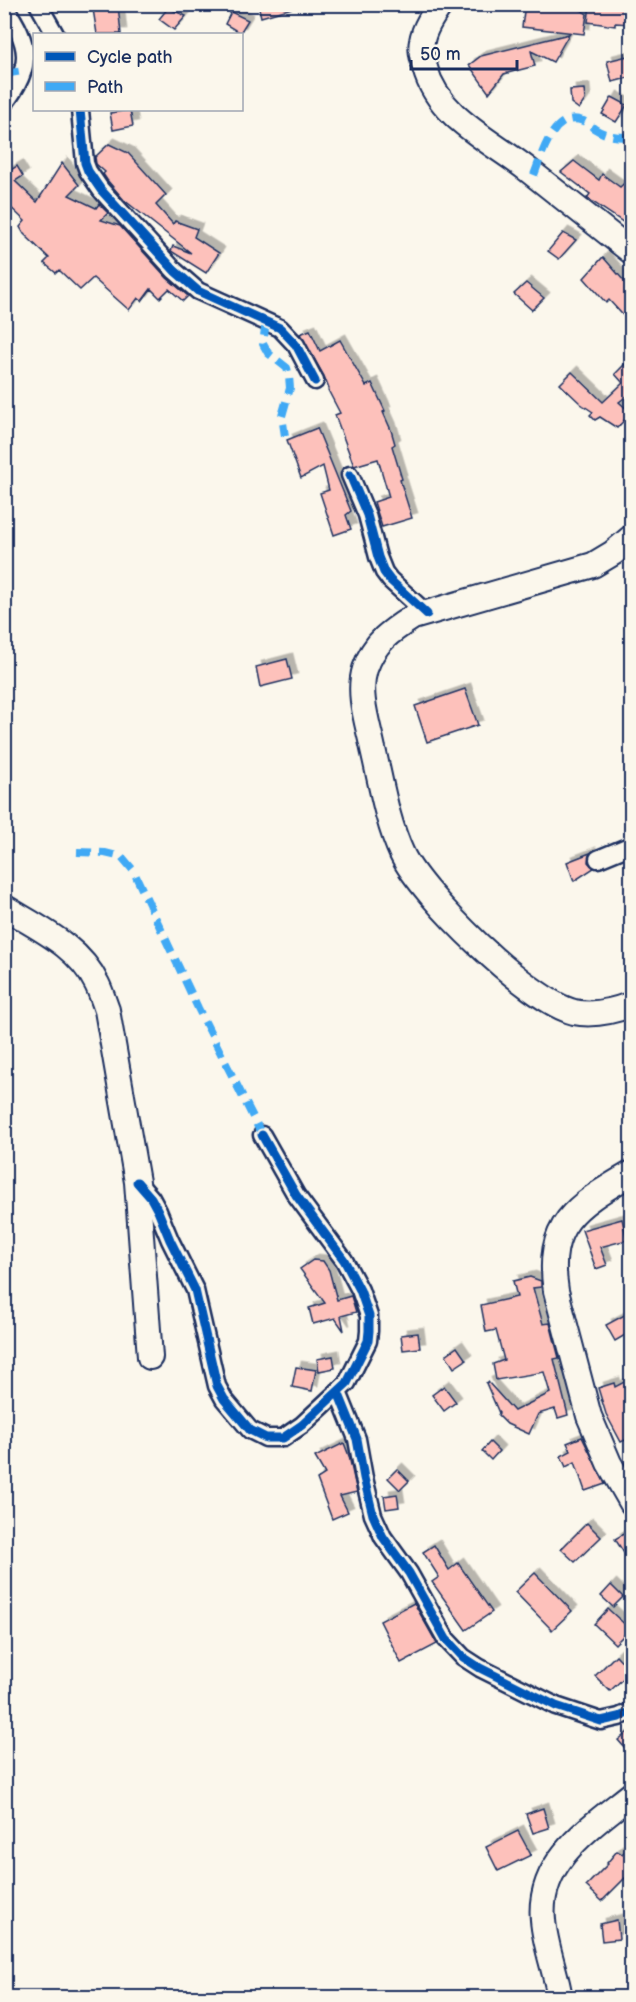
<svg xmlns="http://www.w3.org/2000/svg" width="636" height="2002" font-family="'Balsamiq Sans',sans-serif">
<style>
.building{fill:#fdc1bb;stroke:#1b2f5e;stroke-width:1.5;filter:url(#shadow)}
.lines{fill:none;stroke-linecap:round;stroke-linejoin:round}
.street-casing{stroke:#1b2f5e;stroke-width:21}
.secondary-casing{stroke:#1b2f5e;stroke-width:28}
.street{stroke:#fbf7ec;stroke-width:16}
.secondary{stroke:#fbf7ec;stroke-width:24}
.quiet{stroke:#3fa9f5;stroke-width:8;stroke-dasharray:15 8;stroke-linecap:butt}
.cycleway-casing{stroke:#fbf7ec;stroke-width:13}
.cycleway{stroke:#0057b8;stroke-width:9}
</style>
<defs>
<filter id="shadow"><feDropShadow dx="5.5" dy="-5.5" stdDeviation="0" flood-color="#0004"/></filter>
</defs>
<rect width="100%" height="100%" fill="#fbf7ec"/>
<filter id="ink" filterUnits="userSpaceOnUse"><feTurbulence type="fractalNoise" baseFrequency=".0167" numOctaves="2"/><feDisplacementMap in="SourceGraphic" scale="12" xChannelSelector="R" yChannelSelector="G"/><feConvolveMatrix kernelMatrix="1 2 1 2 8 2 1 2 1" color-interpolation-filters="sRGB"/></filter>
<g filter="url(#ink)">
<!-- building -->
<g class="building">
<path d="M258 4H292V8L261 17Z"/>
<path d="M525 4H572L587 14 584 34 522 27Z"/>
<path d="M590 4 632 6V24L615 23V26L588 22Z"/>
<path d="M118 5 121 34H97L93 9Z"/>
<path d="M168 8 186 16 174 30 159 19Z"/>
<path d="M231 12 248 20 240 33 225 24Z"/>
<path d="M569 34 553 62 531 51 535 66 504 74 489 93 469 65 481 56Z"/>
<path d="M632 55V77L612 82 607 61Z"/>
<path d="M584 89 585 100 579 109 571 103 570 90Z"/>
<path d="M612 97 627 105 616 122 602 114Z"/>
<path d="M130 110 133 126 113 130 110 113Z"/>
<path d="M109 144 128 153 166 195 156 205 173 224 175 221 197 229 194 237 219 253 206 273 171 251 173 246 191 253 124 200 107 180 103 174 105 172 96 164 95 157Z"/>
<path d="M574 161 599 180 602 174 620 187 632 176V228L587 198 590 194 561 172Z"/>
<path d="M62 163 79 185 69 195 96 208 99 204 108 213 101 220 120 226 167 278 188 296 183 301 169 289 160 298 151 289 142 301 138 298 129 310 93 278 80 290 59 270 56 273 44 263 49 258 24 234 20 227 25 221 4 201V172L6 173 17 166 23 176 15 181 37 202Z"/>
<path d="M563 233 576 240 559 259 548 251Z"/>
<path d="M603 257 632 290V325L609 300 606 303 584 278Z"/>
<path d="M526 283 544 298 532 310 514 294Z"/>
<path d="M310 330 320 351 340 340 366 386 372 383 385 411 383 412 391 430 395 444 392 446 402 479 400 480 412 518 382 527 374 502 389 497 378 459 354 466 335 415 340 413 328 390 329 389 324 376 300 334Z"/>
<path d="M632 357V392L619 402 631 413 617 428 600 417 595 420 590 415 593 412 581 404 560 384 572 372 603 402 623 383 615 374Z"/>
<path d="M317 428 351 511 346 515 351 529 334 535 320 493 329 490 323 466 301 478 287 440Z"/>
<path d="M287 659 292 679 260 687 256 667Z"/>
<path d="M465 689 478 725 427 742 415 706Z"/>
<path d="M590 853 588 862 594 868 574 881 567 862Z"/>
<path d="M622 1219 627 1240 600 1247 607 1265 596 1269 582 1230Z"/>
<path d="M313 1260 323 1261 329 1270 337 1300 351 1296 356 1312 341 1316 344 1331 335 1318 313 1324 309 1308 325 1303 300 1269Z"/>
<path d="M530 1277 541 1281V1287L533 1288 543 1324 550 1323 559 1358 554 1359 568 1415 558 1418 555 1409 538 1414 529 1434 507 1424 498 1415 499 1413 486 1383 488 1382 514 1411 550 1393 544 1372 496 1380 493 1364 504 1360 496 1330 486 1332 481 1305 517 1297 513 1281Z"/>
<path d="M632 1311V1331L615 1341 606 1325Z"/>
<path d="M418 1333 420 1348 403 1350 401 1335Z"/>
<path d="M457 1347 466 1360 454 1368 446 1355Z"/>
<path d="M333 1356 335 1368 319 1371 317 1359Z"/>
<path d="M296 1367 316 1370 312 1391 292 1387Z"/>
<path d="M632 1378V1437L621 1442 606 1414 598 1388 614 1383 615 1387Z"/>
<path d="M444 1386 456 1402 444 1411 432 1395Z"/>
<path d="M582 1437 605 1484 585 1491 575 1462 566 1467 561 1456 571 1451 567 1443Z"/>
<path d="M490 1442 499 1451 491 1460 482 1451Z"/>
<path d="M344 1443 349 1456 357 1492 340 1496 348 1512 332 1519 317 1479 325 1474 315 1457Z"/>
<path d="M397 1469 409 1481 400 1490 388 1478Z"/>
<path d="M397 1494 399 1507 386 1509 384 1496Z"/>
<path d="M587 1523 601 1537 575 1562 561 1549Z"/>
<path d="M632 1529V1548L624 1553 615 1539Z"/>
<path d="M434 1545 449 1570 458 1563 492 1612 466 1630 432 1582 439 1577 423 1552Z"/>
<path d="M535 1573 572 1611 552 1630 515 1592Z"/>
<path d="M611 1585 623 1597 613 1607 601 1596Z"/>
<path d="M414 1603 437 1644 401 1663 380 1621Z"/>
<path d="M608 1609 630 1629 615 1644 594 1624Z"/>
<path d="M616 1655 631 1671 610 1691 595 1676Z"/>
<path d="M632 1729V1756L618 1740Z"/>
<path d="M543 1808 549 1828 533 1833 526 1814Z"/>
<path d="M518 1831 531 1855 498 1871 486 1847Z"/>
<path d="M632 1844V1883L625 1878 602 1901 586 1886 608 1864 607 1863 617 1851 622 1854Z"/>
<path d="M617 1920 619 1939 602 1941 600 1924Z"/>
</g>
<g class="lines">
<defs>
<g id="street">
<path d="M38 4 55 34"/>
<path d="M4 6C30 44 34 66 4 104"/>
<path d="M80 110 85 163 88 171 101 190 175 271 198 291 280 328 296 345 315 381"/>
<path d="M350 475 367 515 378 557 384 572 390 580 427 614"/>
<path d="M598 859 632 845"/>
<path d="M137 1182 151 1198 158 1211 170 1240 195 1290 217 1386 224 1399 250 1430 266 1438H283L302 1425 347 1383 368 1341 369 1331V1316L360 1290 344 1260 296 1195 262 1135"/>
<path d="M338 1392 357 1439 364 1478 373 1515 383 1537 409 1573 446 1639 463 1657 480 1668 556 1706 601 1721 619 1717 632 1711"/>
</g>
<g id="secondary">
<path d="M441 4C433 15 424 28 422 41 420 50 423 59 425 68 438 117 490 140 527 169 562 197 597 224 632 252"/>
<path d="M632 537 613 553 593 565 413 617C391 631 374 642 365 669 357 694 368 724 373 749 381 783 387 822 402 854 422 896 529 1001 574 1012 593 1016 614 1011 632 1004"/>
<path d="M4 907C38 928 79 946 97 984 101 992 104 1002 107 1010L137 1182 150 1357"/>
<path d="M632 1173C578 1205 545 1222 556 1291L589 1416 609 1463 632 1503"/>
<path d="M560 1998C556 1972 545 1946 543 1920 537 1861 591 1827 632 1794"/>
</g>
</defs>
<!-- street casing -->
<use href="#street" class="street-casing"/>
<!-- secondary casing -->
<use href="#secondary" class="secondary-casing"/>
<!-- street -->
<use href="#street" class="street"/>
<!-- secondary -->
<use href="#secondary" class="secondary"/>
<!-- quiet -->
<g class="quiet">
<path d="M4 74 23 71"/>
<path d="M534 175C542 155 553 110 583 121 587 122 591 127 595 129 606 136 619 138 632 136"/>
<path d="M266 321 263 344 268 353 287 368 289 376 290 388 282 416 285 436"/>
<path d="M77 852 105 853 122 857 133 870 198 1008 262 1135"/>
</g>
<defs>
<g id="cycleway">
<path d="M80 110 85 163 88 171 101 190 175 271 198 291 280 328 296 345 315 381"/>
<path d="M350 475 367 515 378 557 384 572 390 580 427 614"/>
<path d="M137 1182 151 1198 158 1211 170 1240 195 1290 217 1386 224 1399 250 1430 266 1438H283L302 1425 347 1383 368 1341 369 1331V1316L360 1290 344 1260 296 1195 262 1135"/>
<path d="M338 1392 357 1439 364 1478 373 1515 383 1537 409 1573 446 1639 463 1657 480 1668 556 1706 601 1721 619 1717 632 1711"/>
</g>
</defs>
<!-- cycleway casing -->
<use href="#cycleway" class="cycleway-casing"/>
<!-- cycleway -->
<use href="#cycleway" class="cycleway"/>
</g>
</g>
<!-- margin -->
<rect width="636" height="2002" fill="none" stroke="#fbf7ec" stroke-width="24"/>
<rect x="12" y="12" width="612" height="1978" fill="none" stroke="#1b2f5e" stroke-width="2" filter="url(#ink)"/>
<!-- legend -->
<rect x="33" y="33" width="210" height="78" fill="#fbf7ec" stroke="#a1a7b3" stroke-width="1.5"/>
<rect x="45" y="52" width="30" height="9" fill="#0057b8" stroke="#a1a7b3" stroke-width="1.5"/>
<text x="87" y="63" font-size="18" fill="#1b2f5e">Cycle path</text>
<rect x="45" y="82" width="30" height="9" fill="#3fa9f5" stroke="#a1a7b3" stroke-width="1.5"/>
<text x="87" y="93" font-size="18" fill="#1b2f5e">Path</text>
<!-- scale -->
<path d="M411 60v9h106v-9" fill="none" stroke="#1b2f5e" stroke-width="3"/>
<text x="420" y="60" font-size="18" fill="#1b2f5e" stroke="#fbf7ec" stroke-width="4.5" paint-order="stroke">50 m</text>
</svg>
